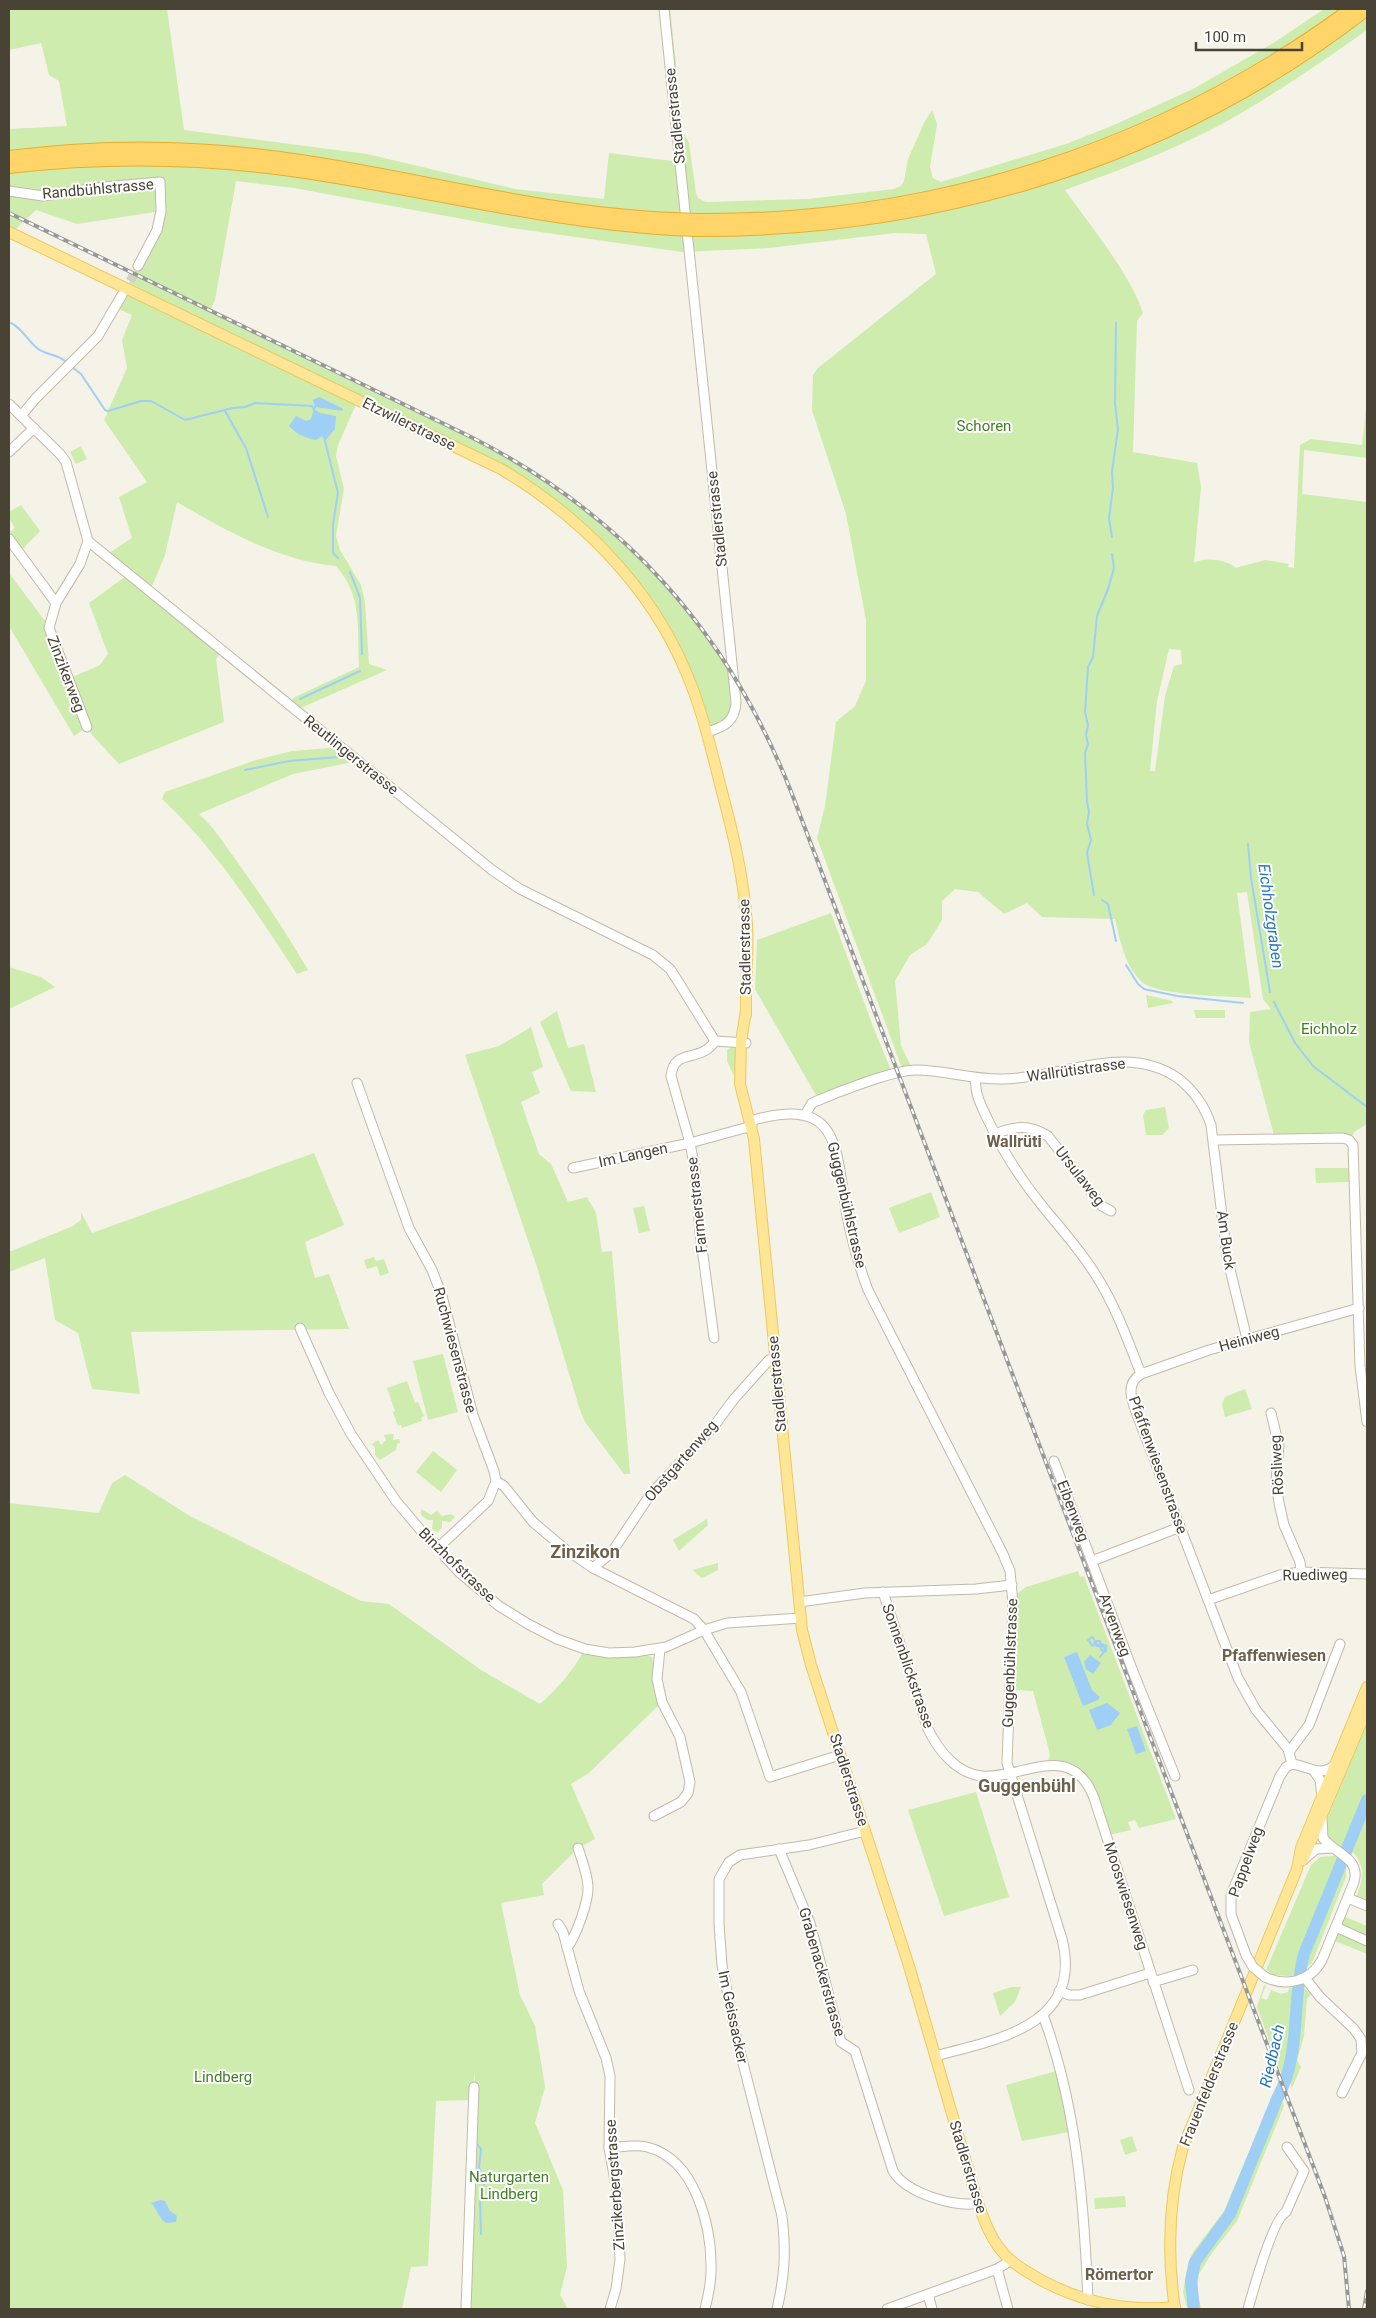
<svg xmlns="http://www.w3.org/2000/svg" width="1376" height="2318" font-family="Roboto,sans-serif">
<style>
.green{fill:#cdecae;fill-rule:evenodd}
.water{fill:#a0cff6}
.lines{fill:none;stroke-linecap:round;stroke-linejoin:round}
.stream{stroke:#a0cff6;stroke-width:2}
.river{stroke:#a0cff6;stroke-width:12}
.minor-tunnel{stroke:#d3cfc4;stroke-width:9;stroke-dasharray:9 4.5;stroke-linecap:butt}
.minor-casing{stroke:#c1baaa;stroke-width:11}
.major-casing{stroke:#edc95e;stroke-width:12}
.highway-casing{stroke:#e9ad2e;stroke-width:14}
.minor{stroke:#fff;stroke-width:9}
.major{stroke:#ffe697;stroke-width:10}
.highway{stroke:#ffd469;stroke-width:12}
.rail-casing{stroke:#989898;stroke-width:4}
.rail{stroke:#fff;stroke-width:2;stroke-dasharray:5.5;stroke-linecap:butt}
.minor-bridge-casing{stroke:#c1baaa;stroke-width:11;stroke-linecap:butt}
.highway-bridge-casing{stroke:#e9ad2e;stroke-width:14;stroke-linecap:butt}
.minor-bridge{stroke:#fff;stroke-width:9}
.highway-bridge{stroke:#ffd469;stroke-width:12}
.labels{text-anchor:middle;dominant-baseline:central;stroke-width:4;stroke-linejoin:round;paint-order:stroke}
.street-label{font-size:15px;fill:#494336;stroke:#fff}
.park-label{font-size:15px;fill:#428024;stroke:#fff}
.water-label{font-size:16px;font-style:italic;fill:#2677be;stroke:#fff}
.neighbourhood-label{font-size:16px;font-weight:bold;fill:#6d614c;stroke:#fff}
.quarter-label{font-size:18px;font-weight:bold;fill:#6d614c;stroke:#fff}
</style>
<rect width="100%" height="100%" fill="#f5f2e8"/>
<!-- green -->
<g class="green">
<path d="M9 9H167L184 130 367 154 515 189 604 199 609 153 680 162 664 9H670L683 131 689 143 696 193 698 198 706 202 808 199 894 189 901 186 904 181 908 159 925 121 932 110 937 124 930 167 933 178 941 182 1066 144 1114 125 1193 89 1275 42 1324 9H1367V30C1319 64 1271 97 1220 125 1171 151 1117 171 1065 190 1089 224 1131 275 1143 313L1137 321 1133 452 1197 463 1201 487 1194 563C1205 557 1226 559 1236 568L1265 560 1289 564 1288 567 1294 568 1300 445 1311 439 1362 445 1367 401V458L1304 450 1302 494 1367 502V1124L1354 1132 1350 1141 1275 1139 1249 1042 1250 1012 1271 1009 1263 999 1247 892 1237 893 1251 998C1228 996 1158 996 1142 982 1125 966 1120 941 1115 919L1042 917 1027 903 1004 914 978 892 955 889 942 901V920L927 944 910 955 895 981 901 1046 913 1070 903 1071 817 838 825 806 836 722 855 706 866 681V620L846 514 812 410 813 375 818 368 936 274 926 234 895 233 769 248 682 252 512 228 294 188 236 181 215 300 210 311 495 449 553 484 596 517 638 554 673 592 724 658 733 672V716L707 732 686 671 628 578 537 492 358 400 338 445 336 456 344 489 336 536 340 550 361 585 365 602 369 664 387 670 296 710 288 703 295 697 359 667C357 629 363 596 336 566 280 561 226 531 177 502L165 555 150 591 223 650 216 659 224 722 119 764 93 736 87 727 74 736 9 626V573L45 621 68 679 100 665 108 654 89 603 129 574 106 555 132 538 119 497 147 482 104 420 127 368 122 340 132 315 116 308 147 248 161 211 77 224 36 210 11 233 9 232V129L67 126 59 81 49 75 41 43 9 50ZM1169 649 1181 650 1182 664 1174 666 1165 696 1155 771H1150L1157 701Z"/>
<path d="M81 446 87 459 76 464 70 452Z"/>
<path d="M21 505 40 531 19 553 9 539V533L15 528 9 518V512Z"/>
<path d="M342 747 358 761 293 774 199 814C213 826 222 841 233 856 260 893 285 931 308 970L297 974C257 913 216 849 162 799L165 792 256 760 292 751Z"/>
<path d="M831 913 874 1029 891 1070 817 1097 755 989 757 940Z"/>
<path d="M9 967 41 977 55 987 9 1009Z"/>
<path d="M1146 995 1172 1001 1173 1003 1148 1008Z"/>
<path d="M1194 1010H1225V1018H1196Z"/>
<path d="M557 1011 568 1048 584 1044 596 1092 571 1091 540 1022Z"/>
<path d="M531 1027 543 1067 532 1072 540 1093 521 1102 539 1154 551 1164 568 1202 587 1197 596 1213 602 1252 612 1251 630 1474H624L585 1422 579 1407 537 1267 465 1055 499 1046Z"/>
<path d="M733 1046 736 1048V1080L727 1061V1050Z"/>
<path d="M1165 1107 1169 1128 1162 1135H1146L1143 1115 1146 1110Z"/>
<path d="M314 1153 344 1225 305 1242 315 1278 329 1274 349 1329 131 1332 140 1394 92 1389 78 1333 55 1320 45 1258 9 1272V1252L73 1226 81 1220V1212L92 1233Z"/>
<path d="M1315 1168H1349V1182L1316 1183Z"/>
<path d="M931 1192 940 1217 899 1233 889 1208Z"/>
<path d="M644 1206 650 1231 639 1233 633 1208Z"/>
<path d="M374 1257 376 1261 384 1259 389 1273 380 1276 377 1266 367 1269 364 1260Z"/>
<path d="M443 1354 458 1412 428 1420 413 1361Z"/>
<path d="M407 1381 415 1403 418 1402 424 1416 421 1418 422 1421 402 1428 401 1425 398 1426 393 1412 395 1411 387 1388Z"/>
<path d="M1245 1389 1252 1409 1225 1417 1222 1404 1225 1397Z"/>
<path d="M394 1434 393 1440 399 1439 400 1443 397 1444 396 1450 380 1460 375 1455V1448L372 1444 378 1440 381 1445 386 1440 384 1435Z"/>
<path d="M433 1451 457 1470 441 1492 416 1472Z"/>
<path d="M125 1475 190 1516 361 1601 389 1604 481 1670 540 1704C558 1688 573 1671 585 1649L635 1652 652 1657 662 1702 589 1773 571 1784 595 1839 578 1848 542 1884 544 1895 501 1903 520 1995 535 2026 545 2087 535 2123 563 2190 567 2267 560 2295 568 2309H466L475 2071 471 2100 436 2101 428 2266 411 2267 402 2309H9V1503L99 1513 112 1483Z"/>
<path d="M421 1509 431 1515 437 1511 442 1516 451 1514 455 1517 450 1522 442 1521V1528L437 1532 432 1529 433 1520H428L421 1515Z"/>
<path d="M707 1519 708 1525 679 1551 673 1540Z"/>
<path d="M718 1563V1570L702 1578 692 1570Z"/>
<path d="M1078 1571 1080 1577 1084 1576 1176 1819 1139 1828 1135 1820 1128 1822 1131 1830 1109 1835 1097 1796 1062 1763 1048 1761 1050 1754 1033 1691 1014 1690 1017 1594 1026 1587Z"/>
<path d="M1367 1722V1906L1355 1901C1362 1879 1368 1871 1353 1852L1346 1867V1877L1312 1963 1302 1972 1291 1976 1273 1975 1266 1970 1311 1865 1320 1857 1333 1856 1336 1850 1329 1845 1322 1819 1328 1817Z"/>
<path d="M976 1792 1009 1897 944 1916 908 1810Z"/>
<path d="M1341 1915 1367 1926V1954L1330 1939Z"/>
<path d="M1264 1985 1266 1986 1261 1998 1267 2000 1271 1990 1281 1994 1288 1992 1289 1988C1300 1987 1303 1986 1311 1994L1307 1999 1304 2036 1297 2060 1301 2067 1292 2088 1285 2069 1283 2079 1257 2007Z"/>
<path d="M1011 1987H1021L1015 2002 1000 2016 993 1993Z"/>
<path d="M1056 2071 1069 2132 1022 2141 1006 2085Z"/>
<path d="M1277 2086 1284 2106 1237 2221 1212 2253 1199 2274 1197 2290 1201 2309H1187L1183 2292 1188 2263 1193 2252 1224 2211Z"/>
<path d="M1132 2136 1137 2151 1125 2155 1120 2140Z"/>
<path d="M1125 2196 1126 2207 1095 2209 1094 2198Z"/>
</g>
<!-- water -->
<g class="water">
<path d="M319 397 342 408 343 411 315 407 313 400Z"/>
<path d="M314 409 320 413 336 416 335 429 325 441 322 436 316 440C305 438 296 434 289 426L296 416 306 421 311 419Z"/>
<path d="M1077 1652 1092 1690 1100 1697 1098 1700 1083 1706 1064 1657Z"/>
<path d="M1090 1655 1101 1663 1093 1674 1086 1669 1084 1662Z"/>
<path d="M1107 1703 1120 1713 1111 1725 1097 1730 1089 1710Z"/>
<path d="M1137 1726 1146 1751 1136 1754 1127 1729Z"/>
<path d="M160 2200 165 2201 170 2211 177 2216 176 2222 166 2223C158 2217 157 2209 151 2203Z"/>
</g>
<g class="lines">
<!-- stream -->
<g class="stream">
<path d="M11 323C23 329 27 340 37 348 45 355 57 354 65 361"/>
<path d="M72 367 81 374 105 410 108 411 141 401H151L185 420 233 408 245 407 255 403 312 406 314 410 315 407"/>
<path d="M225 411 246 448 268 517"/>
<path d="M325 441 338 493 333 524V553L338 558"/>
<path d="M1112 537 1109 518 1113 488 1112 472 1118 429 1115 404 1116 323"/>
<path d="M350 572 360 598 362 654"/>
<path d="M300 699 360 671"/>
<path d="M245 770 289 761 339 757"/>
<path d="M1248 844 1251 878 1270 992"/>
<path d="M1094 895 1087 853 1091 840 1087 824 1089 812 1087 802 1085 753 1088 744 1086 735 1088 725 1085 712 1088 667 1093 657 1097 616 1108 589 1114 568 1112 554"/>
<path d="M1102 900 1108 904 1116 941"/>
<path d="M1126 965 1138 984 1144 989 1177 996 1243 1003"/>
<path d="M1274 1002 1295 1043 1313 1066 1367 1107"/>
<path d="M1093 1646 1088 1640 1092 1637H1093C1098 1650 1098 1641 1106 1646V1651H1103L1101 1649C1101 1646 1101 1644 1100 1641H1095C1094 1642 1094 1643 1095 1645 1097 1647 1100 1646 1103 1646L1105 1649C1105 1652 1102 1654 1100 1657"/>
<path d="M477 2144 481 2149 479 2167 484 2184 480 2201 481 2234"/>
</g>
<!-- river -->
<path class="river" d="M1194 2309 1191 2281 1195 2262 1230 2214 1277 2099C1302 2054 1291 2003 1304 1954L1367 1800"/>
<!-- minor-tunnel -->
<path class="minor-tunnel" d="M124 293 138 266"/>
<defs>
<g id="minor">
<path d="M664 9 736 702C735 721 725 727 707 732"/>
<path d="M9 191 43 196 104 187 160 182 161 211 157 230 138 266"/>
<path d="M9 404 60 454 66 462 88 541 492 870 520 889 653 955 670 969 679 983 715 1041 746 1043"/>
<path d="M21 416 35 399 98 336 122 295"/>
<path d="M9 452 34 428"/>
<path d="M9 539 56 603"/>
<path d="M87 727 49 628 56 603 80 564 88 541"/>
<path d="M976 1078C974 1093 981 1105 987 1118 1002 1150 1021 1180 1044 1208 1062 1230 1082 1252 1097 1277 1116 1307 1128 1341 1141 1374"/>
<path d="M357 1083 409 1228 432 1270 442 1296 473 1415 494 1471 496 1481 488 1501 440 1546"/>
<path d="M805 1115 812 1103C835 1093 893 1070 916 1070 945 1070 973 1080 1003 1079 1060 1079 1126 1041 1179 1079 1194 1091 1205 1107 1211 1125L1227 1257 1247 1339"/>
<path d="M750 1121C842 1094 835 1148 847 1216 852 1241 859 1266 868 1290L1003 1554 1010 1571 1013 1604 1007 1763 1062 1939C1084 2025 997 2040 935 2056"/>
<path d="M995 1134C1014 1126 1029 1124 1048 1136L1102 1206 1111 1211"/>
<path d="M1214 1140 1343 1138 1349 1140 1353 1145 1360 1366 1367 1422"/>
<path d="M573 1168 690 1143 752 1126"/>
<path d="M300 1328 329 1393 351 1434 396 1501 429 1540 440 1546 445 1557 459 1572 499 1606 528 1624 557 1639 585 1649 609 1653 635 1652 666 1647 704 1630 727 1623 801 1618"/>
<path d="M714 1338 700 1233 695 1170 690 1143 671 1076C674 1047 700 1064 715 1041"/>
<path d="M1271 1413 1279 1446 1276 1480 1279 1503 1284 1525 1300 1562 1301 1572"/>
<path d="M1054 1461 1132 1669 1175 1776"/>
<path d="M496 1481 504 1486 533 1522 565 1549 593 1568 694 1619 704 1630 741 1692 770 1777 840 1755"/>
<path d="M1092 1561 1180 1527"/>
<path d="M593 1568 612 1552 650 1495 714 1426 734 1399 769 1360 775 1359"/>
<path d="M883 1592 928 1729C938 1750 957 1774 982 1776 1022 1780 1071 1738 1094 1798L1189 2090"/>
<path d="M1208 1600 1280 1575 1301 1572 1367 1574"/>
<path d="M799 1602 865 1593 976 1589 1012 1585"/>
<path d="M1289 1752 1309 1725 1340 1644"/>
<path d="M1292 1764 1288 1749 1256 1710 1238 1678 1136 1412C1131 1398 1126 1383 1141 1374L1209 1350 1359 1308"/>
<path d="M1292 1764C1309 1766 1319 1778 1335 1765"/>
<path d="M1314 1771 1320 1780 1322 1796"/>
<path d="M654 1816 681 1802 688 1793 690 1782 680 1737 662 1702 657 1679 660 1649"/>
<path d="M779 1849 810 1923 841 2042 855 2051 893 2171C906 2193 955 2208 978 2203"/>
<path d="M1303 1860 1316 1849 1333 1848"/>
<path d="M1348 1898 1367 1906"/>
<path d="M558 1924 563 1932 579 1991 606 2058 610 2076 609 2148 617 2192 620 2259 616 2289 610 2309"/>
<path d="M1336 1927 1367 1941"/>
<path d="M567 1948C576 1936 589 1901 588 1886 587 1873 582 1860 578 1848"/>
<path d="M1246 1955 1231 1914V1895L1280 1776 1286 1767 1292 1764"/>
<path d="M1265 1977C1286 1987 1310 1982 1322 1960L1354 1882C1361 1858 1335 1854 1323 1838L1322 1819"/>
<path d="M1305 1978 1320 1997 1354 2029 1361 2039 1362 2053 1342 2093"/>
<path d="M1153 1982 1193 1970"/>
<path d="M1059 1991 1069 1995H1080L1150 1973"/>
<path d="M1043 2015C1077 2107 1084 2203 1088 2300"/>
<path d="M609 2148C622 2147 635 2144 647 2147 696 2159 712 2228 711 2271 711 2284 708 2297 705 2309"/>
<path d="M997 2269 1008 2309"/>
<path d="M928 2294 932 2309"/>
<path d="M466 2309 474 2087"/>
<path d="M777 2309C785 2275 786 2251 782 2216L735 2032 722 1965 719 1924V1879L729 1862 740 1855 809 1845 865 1831"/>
<path d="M887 2309 997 2269 1010 2261"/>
<path d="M1248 2309C1253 2291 1273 2219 1286 2212L1304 2171 1287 2147"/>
</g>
<g id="major">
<path d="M9 232 501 469C580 516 650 586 686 672 702 709 711 749 721 788 733 833 744 878 747 925 749 955 745 985 746 1015"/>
<path d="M746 1010 741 1042 740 1084 754 1139 802 1630 811 1665 909 1966 978 2203C985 2223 992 2242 1007 2257 1016 2266 1028 2272 1039 2279 1081 2302 1126 2312 1175 2307"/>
<path d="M1303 1860 1367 1709"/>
<path d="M1175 2309C1167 2254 1168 2201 1183 2147L1297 1869 1301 1848 1367 1687"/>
</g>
<g id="highway">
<path d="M9 157C108 144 209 146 307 162 430 181 549 214 674 219"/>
<path d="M9 167C105 156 202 157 298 171 424 189 544 221 671 229"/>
<path d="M697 220C933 222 1161 149 1351 9"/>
<path d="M698 230C939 231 1177 158 1367 9"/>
</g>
</defs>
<!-- minor casing -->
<use href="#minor" class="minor-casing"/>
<!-- major casing -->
<use href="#major" class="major-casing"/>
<!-- highway casing -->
<use href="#highway" class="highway-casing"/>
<!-- minor -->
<use href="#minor" class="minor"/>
<!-- major -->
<use href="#major" class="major"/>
<!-- highway -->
<use href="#highway" class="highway"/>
<defs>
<g id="rail">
<path d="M9 213 469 436C624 514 729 633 792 794L1325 2197 1344 2256 1349 2309"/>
<path d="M1364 2309 1367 2291"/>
</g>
</defs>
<!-- rail casing -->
<use href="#rail" class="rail-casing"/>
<!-- rail -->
<use href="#rail" class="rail"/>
<defs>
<path id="minor-bridge" d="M1246 1955 1253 1967 1265 1977"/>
<g id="highway-bridge">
<path d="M674 219 697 220"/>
<path d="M671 229 698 230"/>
</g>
</defs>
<!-- minor-bridge casing -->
<use href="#minor-bridge" class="minor-bridge-casing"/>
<!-- highway-bridge casing -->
<use href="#highway-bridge" class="highway-bridge-casing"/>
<!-- minor-bridge -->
<use href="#minor-bridge" class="minor-bridge"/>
<!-- highway-bridge -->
<use href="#highway-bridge" class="highway-bridge"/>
</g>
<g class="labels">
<!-- street labels -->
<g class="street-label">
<text transform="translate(675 116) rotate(-96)">Stadlerstrasse</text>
<text transform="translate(98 189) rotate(-5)">Randbühlstrasse</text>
<text transform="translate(409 424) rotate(26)">Etzwilerstrasse</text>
<text transform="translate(717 519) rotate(-96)">Stadlerstrasse</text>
<text transform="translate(66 674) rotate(69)">Zinzikerweg</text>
<text transform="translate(351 755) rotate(39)">Reutlingerstrasse</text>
<text transform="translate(745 947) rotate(-91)">Stadlerstrasse</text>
<text transform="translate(1076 1070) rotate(-8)">Wallrütistrasse</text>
<text transform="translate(633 1155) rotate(-12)">Im Langen</text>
<text transform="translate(1080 1176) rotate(52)">Ursulaweg</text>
<text transform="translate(697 1205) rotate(-96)">Farmerstrasse</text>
<text transform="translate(847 1205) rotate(77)">Guggenbühlstrasse</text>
<text transform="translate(1226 1240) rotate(82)">Am Buck</text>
<text transform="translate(1249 1339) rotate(-15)">Heiniweg</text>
<text transform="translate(455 1350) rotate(75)">Ruchwiesenstrasse</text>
<text transform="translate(777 1384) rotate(-95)">Stadlerstrasse</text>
<text transform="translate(681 1461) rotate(-49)">Obstgartenweg</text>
<text transform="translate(1158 1465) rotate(70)">Pfaffenwiesenstrasse</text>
<text transform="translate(1277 1465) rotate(-93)">Rösliweg</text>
<text transform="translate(1073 1511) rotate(69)">Eibenweg</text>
<text transform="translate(457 1565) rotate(44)">Binzhofstrasse</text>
<text transform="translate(1315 1575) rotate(-1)">Ruediweg</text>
<text transform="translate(1115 1625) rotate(70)">Arvenweg</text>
<text transform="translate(1010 1663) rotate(-88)">Guggenbühlstrasse</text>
<text transform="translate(908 1666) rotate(71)">Sonnenblickstrasse</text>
<text transform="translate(849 1780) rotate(72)">Stadlerstrasse</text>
<text transform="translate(1246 1862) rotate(-70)">Pappelweg</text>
<text transform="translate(1126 1896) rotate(72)">Mooswiesenweg</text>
<text transform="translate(822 1972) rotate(74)">Grabenackerstrasse</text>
<text transform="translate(733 2017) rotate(78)">Im Geissacker</text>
<text transform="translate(1209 2084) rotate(-68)">Frauenfelderstrasse</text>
<text transform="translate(968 2167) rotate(73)">Stadlerstrasse</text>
<text transform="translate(615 2185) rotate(-94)">Zinzikerbergstrasse</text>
</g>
<!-- park labels -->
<g class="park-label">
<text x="984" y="426">Schoren</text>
<text x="1329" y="1029">Eichholz</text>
<text x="223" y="2077">Lindberg</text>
<text x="509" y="2177">Naturgarten<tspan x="509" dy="17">Lindberg</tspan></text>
</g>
<!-- water labels -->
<g class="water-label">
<text transform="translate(1271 916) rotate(82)">Eichholzgraben</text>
<text transform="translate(1272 2056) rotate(-77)">Riedbach</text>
</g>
<!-- neighbourhood labels -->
<g class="neighbourhood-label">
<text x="1014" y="1141">Wallrüti</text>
<text x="1274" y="1655">Pfaffenwiesen</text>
<text x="1119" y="2274">Römertor</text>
</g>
<!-- quarter labels -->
<g class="quarter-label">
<text x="585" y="1551">Zinzikon</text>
<text x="1027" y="1785">Guggenbühl</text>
</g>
</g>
<!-- border -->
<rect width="1376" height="2318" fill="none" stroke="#494336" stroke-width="20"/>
<!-- scale -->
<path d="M1196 42v8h106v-8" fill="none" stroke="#494336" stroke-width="2.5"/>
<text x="1204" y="42" font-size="15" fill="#494336" stroke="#ffffff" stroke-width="4" paint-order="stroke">100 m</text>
</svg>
